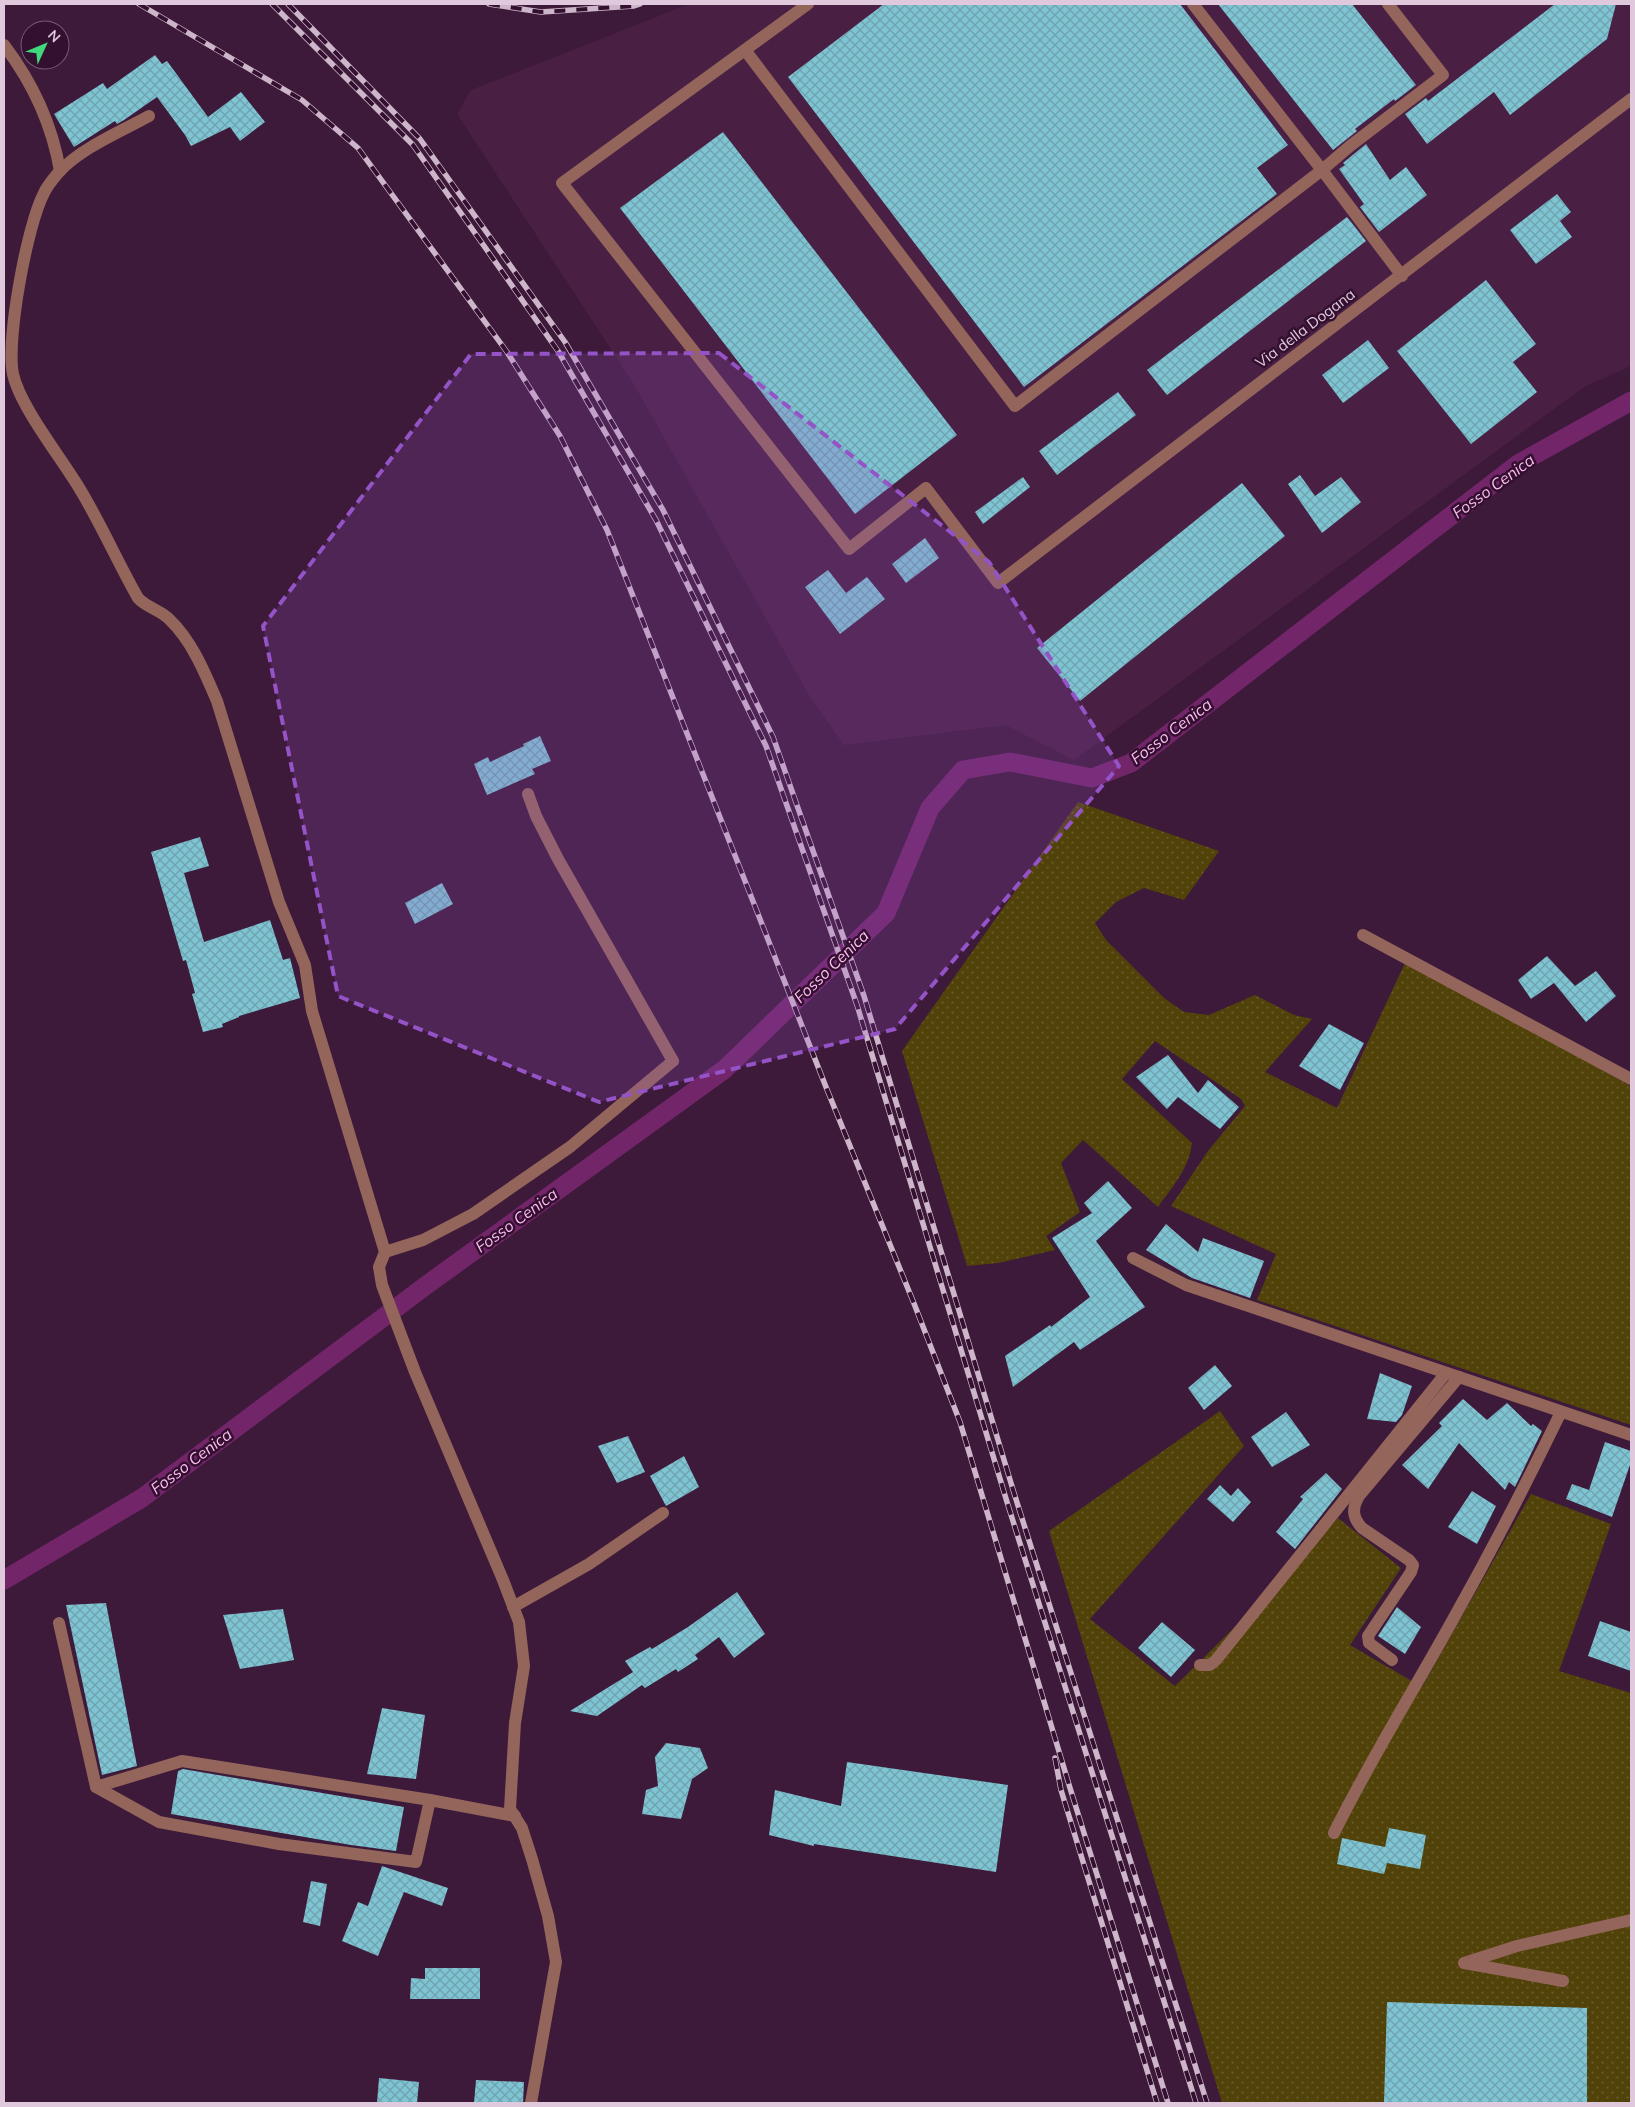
<svg xmlns="http://www.w3.org/2000/svg" width="1635" height="2107" font-family="Mulish,sans-serif">
<style>
.built{fill:#491f43}
.grass{fill:url(#grass-dots)}
.lines{fill:none;stroke-linecap:round;stroke-linejoin:round}
.canal{stroke:#722569;stroke-width:19}
.building{fill:url(#building-cross-hatch)}
.minor{stroke:#93655b;stroke-width:12}
.rail-casing{stroke:#ceb6ca;stroke-width:5.5}
.rail{stroke:#33102f;stroke-width:4;stroke-dasharray:11;stroke-linecap:butt}
.marked{fill:#9453c6;fill-opacity:0.2;stroke:#9453c6;stroke-width:4;stroke-dasharray:10 6;stroke-linejoin:round}
.labels{text-anchor:middle;dominant-baseline:central;stroke-width:5;stroke-linejoin:round;paint-order:stroke}
.street-label{font-size:15px;fill:#e0c9dc;stroke:#33102f}
.water-label{font-size:16px;font-style:italic;fill:#fdbdf2;stroke:#33102f}
</style>
<defs>
<pattern id="grass-dots" width="8" height="8" patternUnits="userSpaceOnUse" patternTransform="scale(1.25)"><rect width="8" height="8" fill="#514209"/><path d="M2 2h.1M6 6h.1" fill="none" stroke="#6a5c2c" stroke-width="1.8" stroke-linecap="round"/></pattern>
<pattern id="building-cross-hatch" width="8" height="8" patternUnits="userSpaceOnUse" patternTransform="scale(1.25)"><rect width="8" height="8" fill="#7ec4d2"/><path d="M0 0l8 8M0 8l8-8" fill="none" stroke="#6fa2ae"/></pattern>
</defs>
<rect width="100%" height="100%" fill="#3d1a39"/>
<!-- built -->
<path class="built" d="M689 4H1631V366L1584 387 1074 760 1006 725 844 745 809 695 635 386 457 114 471 90Z"/>
<!-- grass -->
<g class="grass">
<path d="M1078 802 1219 851 1184 900 1144 888 1116 902 1095 923 1106 940 1164 998 1184 1012 1209 1015 1255 995 1294 1015 1312 1019 1265 1072 1337 1108 1406 961 1631 1086V1425L1257 1300 1276 1254 1171 1206 1208 1151 1245 1106 1241 1099 1155 1041 1122 1079 1192 1143C1189 1169 1172 1187 1158 1207L1083 1140 1061 1163 1080 1212 1046 1236 1055 1250 998 1263 967 1266 902 1051Z"/>
<path d="M1220 1411 1244 1446 1090 1619 1175 1686 1281 1581 1338 1518 1401 1568 1350 1645 1422 1687 1531 1494 1611 1524 1559 1671 1631 1693V2103H1222L1049 1531Z"/>
</g>
<g class="lines">
<!-- canal -->
<path class="canal" d="M4 1580 142 1498 428 1284 725 1069 886 913 930 808 963 770 1010 762 1092 778 1131 763 1518 464 1631 401"/>
</g>
<!-- building -->
<g class="building">
<path d="M884 4H1180L1288 145 1257 168 1277 194 1024 387 788 77Z"/>
<path d="M1218 4H1352L1416 85 1395 101 1394 99 1355 129 1357 131 1333 150Z"/>
<path d="M1555 4H1616L1607 39 1510 115 1494 92 1427 144 1405 114 1426 98 1428 101Z"/>
<path d="M155 55 162 64 167 61 208 117 241 92 265 122 240 141 230 127 191 146 185 135 157 97 124 120 117 124 115 121 74 147 54 114 103 83 107 89Z"/>
<path d="M723 132 957 435 855 514 620 208Z"/>
<path d="M1366 144 1390 180 1406 167 1427 195 1379 232 1360 207 1364 204 1339 169 1345 165 1343 163Z"/>
<path d="M1557 194 1571 212 1560 221 1572 237 1536 264 1510 230Z"/>
<path d="M1347 217 1366 241 1167 395 1147 370Z"/>
<path d="M1486 280 1536 344 1513 362 1537 392 1471 444 1397 351Z"/>
<path d="M1368 340 1389 368 1343 403 1322 375Z"/>
<path d="M1118 392 1136 415 1057 475 1039 451Z"/>
<path d="M1300 475 1315 496 1341 477 1361 502 1322 533 1288 484Z"/>
<path d="M1023 477 1030 487 983 524 975 512Z"/>
<path d="M1242 483 1285 536 1080 701 1037 648Z"/>
<path d="M925 538 939 558 906 583 892 564Z"/>
<path d="M828 570 846 593 867 577 885 599 840 634 805 587Z"/>
<path d="M540 736 551 761 532 769 535 774 487 795 474 764 488 757 490 762 524 746 523 744Z"/>
<path d="M200 837 209 866 184 873 204 942 270 920 283 960 290 958 300 998 239 1016V1017L222 1024 223 1027 203 1032 192 994 195 993 186 960 183 961 151 852Z"/>
<path d="M442 883 453 904 415 924 405 903Z"/>
<path d="M1547 956 1575 986 1596 971 1616 996 1586 1022 1554 983 1531 999 1518 980Z"/>
<path d="M1329 1024 1364 1043 1340 1090 1299 1066Z"/>
<path d="M1168 1055 1198 1093 1208 1080 1239 1107 1220 1129 1178 1097 1167 1109 1136 1077Z"/>
<path d="M1108 1181 1132 1208 1096 1241 1145 1307 1080 1350 1074 1342 1013 1387 1005 1356 1050 1325 1051 1327 1090 1297 1052 1238 1092 1213 1084 1203Z"/>
<path d="M1166 1224 1198 1252 1203 1238 1264 1261 1250 1298 1192 1278 1146 1250Z"/>
<path d="M1215 1365 1232 1386 1204 1410 1188 1388Z"/>
<path d="M1380 1373 1412 1386 1402 1415 1396 1422 1367 1419Z"/>
<path d="M1463 1399 1487 1420 1507 1403 1531 1426 1533 1424 1542 1431 1515 1487 1509 1482 1505 1490 1459 1443 1428 1489 1402 1465 1442 1426 1439 1423Z"/>
<path d="M1286 1412 1310 1445 1272 1467 1251 1437Z"/>
<path d="M628 1436 645 1472 617 1483 598 1446Z"/>
<path d="M1605 1442 1631 1451V1462L1612 1517 1566 1499 1572 1484 1589 1490Z"/>
<path d="M684 1456 699 1487 666 1506 650 1476Z"/>
<path d="M1326 1473 1342 1489 1295 1549 1276 1532 1303 1499 1300 1497Z"/>
<path d="M1220 1485 1231 1496 1238 1488 1251 1502 1233 1522 1207 1499Z"/>
<path d="M1472 1491 1496 1506 1477 1544 1448 1527Z"/>
<path d="M737 1592 765 1634 734 1658 719 1637 695 1655 698 1659 678 1672 676 1669 645 1688 642 1685 597 1716 570 1711 633 1672 625 1661 650 1647 652 1649 688 1627Z"/>
<path d="M106 1603 137 1766 102 1775 66 1605Z"/>
<path d="M1397 1607 1421 1627 1405 1654 1378 1636Z"/>
<path d="M283 1609 294 1660 240 1669 223 1615Z"/>
<path d="M1600 1621 1631 1632V1671L1588 1656Z"/>
<path d="M1162 1622 1195 1650 1171 1677 1138 1648Z"/>
<path d="M382 1708 425 1715 416 1779 367 1774Z"/>
<path d="M666 1743 700 1748 708 1768 692 1779 681 1819 642 1814 646 1790 658 1786 655 1757Z"/>
<path d="M847 1762 1008 1785 996 1872 814 1844V1846L769 1835 775 1790 841 1806Z"/>
<path d="M183 1769 404 1807 396 1851 351 1845 171 1814 178 1771Z"/>
<path d="M1389 1828 1426 1835 1420 1869 1387 1863 1384 1874 1337 1864 1342 1838 1385 1847Z"/>
<path d="M382 1866 448 1888 442 1906 404 1892 378 1956 342 1941 358 1902 368 1906Z"/>
<path d="M311 1881 327 1884 320 1926 303 1922Z"/>
<path d="M425 1968H480V1999H410L411 1978 425 1979Z"/>
<path d="M1387 2002 1587 2008V2103H1384Z"/>
<path d="M379 2078 419 2082 417 2103H377Z"/>
<path d="M476 2080 524 2082 523 2103H474Z"/>
</g>
<g class="lines">
<!-- minor -->
<g class="minor">
<path d="M808 4 562 183 849 549 926 488 998 583 1631 99"/>
<path d="M1193 4 1322 170 1350 146 1443 75 1388 4"/>
<path d="M4 45C33 83 52 124 60 171"/>
<path d="M745 50 1015 406 1322 170 1402 276"/>
<path d="M149 116C120 132 81 148 59 172 54 178 47 186 44 193 27 225 6 340 13 374 20 407 63 460 81 491 102 526 118 563 138 598 147 608 161 610 170 620 192 641 205 673 217 701L279 902 305 965 312 1011 385 1252"/>
<path d="M528 794 536 816 558 859 673 1061 570 1147 473 1214 423 1240 385 1252 379 1267 382 1285 415 1372 503 1580 519 1622 524 1666 515 1723 510 1809 522 1828 532 1859 548 1916 556 1962 531 2103"/>
<path d="M1363 935 1631 1079"/>
<path d="M1133 1258 1186 1285 1631 1435"/>
<path d="M513 1607 589 1564 663 1513"/>
<path d="M59 1623 96 1787 159 1822 279 1844 416 1862 430 1800 515 1816"/>
<path d="M1392 1660 1369 1643 1368 1636 1411 1572 1413 1565 1409 1560 1362 1528C1352 1517 1352 1508 1359 1496L1459 1377"/>
<path d="M1200 1665H1210L1216 1660 1446 1373"/>
<path d="M96 1787 182 1761 430 1800"/>
<path d="M1334 1833C1371 1758 1416 1687 1456 1614 1493 1548 1528 1480 1561 1412"/>
<path d="M1563 1981 1464 1963 1517 1946 1631 1920"/>
</g>
<defs>
<g id="rail">
<path d="M139 4 302 100 358 148 507 352 560 436 607 530 826 1087 915 1306 960 1422 1070 1788 1168 2103"/>
<path d="M272 4 413 145 558 351 656 520 766 746 857 1005 1007 1502 1196 2103"/>
<path d="M288 4 420 139 565 342 663 510 773 737 864 996 1014 1493 1207 2103"/>
<path d="M489 4 541 12 634 6 640 4"/>
<path d="M1055 1758 1061 1790 1157 2103"/>
</g>
</defs>
<!-- rail casing -->
<use href="#rail" class="rail-casing"/>
<!-- rail -->
<use href="#rail" class="rail"/>
</g>
<!-- marked area -->
<path class="marked" d="M719 353 989 562 1119 766 895 1029 599 1102 338 996 263 626 471 354Z"/>
<g class="labels">
<!-- street labels -->
<g class="street-label">
<text transform="translate(1305 328) rotate(-37)">Via della Dogana</text>
</g>
<!-- water labels -->
<g class="water-label">
<text transform="translate(1493 486) rotate(-36)">Fosso Cenica</text>
<text transform="translate(1171 731) rotate(-37)">Fosso Cenica</text>
<text transform="translate(831 966) rotate(-44)">Fosso Cenica</text>
<text transform="translate(516 1220) rotate(-36)">Fosso Cenica</text>
<text transform="translate(191 1461) rotate(-37)">Fosso Cenica</text>
</g>
</g>
<!-- border -->
<rect width="1635" height="2107" fill="none" stroke="#e0c9dc" stroke-width="10"/>
<!-- north arrow -->
<g transform="translate(45 45) rotate(46)"><circle r="24" fill="#33102f" stroke="#785a74"/>
<path d="M0-4L9 19L0 12L-9 19Z" fill="#41d77c"/>
<text y="-8" font-size="14" font-weight="bold" text-anchor="middle" fill="#e0c9dc">N</text>
</g>
</svg>
